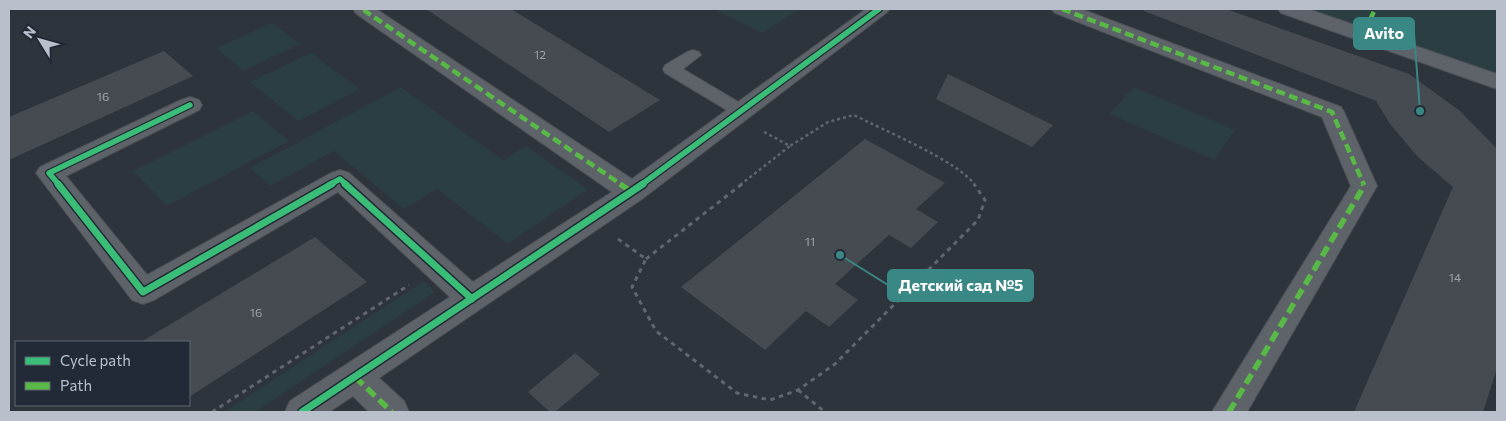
<svg xmlns="http://www.w3.org/2000/svg" width="1506" height="421" font-family="Commissioner,sans-serif">
<style>
.green{fill:#2b3e41}
.building{fill:#464b51}
.lines{fill:none;stroke-linecap:round;stroke-linejoin:round}
.service-casing{stroke:#4c5056;stroke-width:2}
.minor-casing{stroke:#4c5056;stroke-width:2}
.path-far1{stroke:#61666c;stroke-width:2.5;stroke-dasharray:3 3;stroke-linecap:butt}
.path{stroke:#61666c;stroke-width:3;stroke-dasharray:4.5 4.5;stroke-linecap:butt}
.service{fill:#5e6269;fill-rule:evenodd}
.minor{fill:#5e6269;fill-rule:evenodd}
.quiet-far1{stroke:#58b947;stroke-width:4.5;stroke-dasharray:9 4.5;stroke-linecap:butt}
.quiet{stroke:#58b947;stroke-width:5.5;stroke-dasharray:11 5.5;stroke-linecap:butt}
.cycleway-far1-casing{stroke:#212a36;stroke-width:8}
.cycleway-casing{stroke:#212a36;stroke-width:10}
.cycleway-far1{stroke:#3abd76;stroke-width:5.5}
.cycleway{stroke:#3abd76;stroke-width:7}
.labels{text-anchor:middle;dominant-baseline:central;stroke-width:5;stroke-linejoin:round;paint-order:stroke}
.number-label{font-size:12px;fill:#9ca3ac}
.leader{fill:none;stroke:#3a8885;stroke-width:2}
.callout-dot{fill:#3a8885;stroke:#212a36;stroke-width:2}
.callout{fill:#3a8885;stroke:#3a8885;stroke-width:2}
.callout-label{font-size:16px;text-anchor:middle;font-weight:bold;fill:#fff}
</style>
<rect width="100%" height="100%" fill="#2e343b"/>
<!-- green -->
<g class="green">
<path d="M714 9H801L762 33Z"/>
<path d="M1293 9H1497V80Z"/>
<path d="M272 23 300 44 243 71 216 48Z"/>
<path d="M311 53 360 89 298 121 250 82Z"/>
<path d="M401 87 503 160 526 146 588 189 508 244 437 189 404 209 334 151 270 186 250 168Z"/>
<path d="M1134 87 1235 130 1214 160 1110 114Z"/>
<path d="M253 111 289 141 167 206 133 171Z"/>
<path d="M424 281 435 292 255 412H224Z"/>
</g>
<!-- building -->
<g class="building">
<path d="M426 9H511L660 100 609 132Z"/>
<path d="M1144 9H1226L1409 74 1460 111 1497 149V368L1483 412H1354L1453 187 1418 157 1390 124 1376 101 1144 11Z"/>
<path d="M164 51 193 76 9 160V117Z"/>
<path d="M948 74 1053 125 1032 147 936 99Z"/>
<path d="M865 139 945 183 916 209 938 222 911 248 889 235 835 284 858 300 829 327 806 311 765 350 681 287Z"/>
<path d="M315 237 367 282 189 397V342H141Z"/>
<path d="M575 353 600 374 555 412H550L528 392Z"/>
</g>
<g class="lines">
<defs>
<path id="service" d="M693 50 699 52 701 55 683 69 747 107 750 111 747 115 741 117 735 115 665 73 663 69 665 65 687 52Z"/>
<g id="minor">
<path d="M356 9H376L632 179 866 9H890L886 13 642 199 379 378 404 401 409 412H369L353 396 329 412H285L290 401 450 297 338 192 154 300 143 304 132 300 36 173 40 167 181 100 190 97 199 100 202 105 199 110 66 176 147 275 331 173 340 170 349 173 473 282 612 192 358 15 354 11Z"/>
<path d="M1051 9H1081L1341 107 1344 112 1377 186 1247 412H1212L1351 186 1322 117 1055 13Z"/>
<path d="M1278 9H1308L1497 74V89L1281 13Z"/>
</g>
</defs>
<!-- service casing -->
<use href="#service" class="service-casing"/>
<!-- minor casing -->
<use href="#minor" class="minor-casing"/>
<!-- path-far1 -->
<g class="path-far1">
<path d="M764 132 790 146 828 122 854 115C883 130 958 161 975 185"/>
<path d="M740 185 790 146"/>
</g>
<!-- path -->
<g class="path">
<path d="M618 239 646 259 632 287 656 331 737 393 770 400 798 390 835 364 978 220 985 200 974 184"/>
<path d="M646 259 742 184"/>
<path d="M798 390 825 412"/>
<path d="M212 412 409 285"/>
</g>
<!-- service -->
<use href="#service" class="service"/>
<!-- minor -->
<use href="#minor" class="minor"/>
<!-- quiet-far1 -->
<g class="quiet-far1">
<path d="M366 9 365 11 622 185"/>
<path d="M1062 9 1332 112 1364 185"/>
<path d="M1370 20 1375 9"/>
</g>
<!-- quiet -->
<g class="quiet">
<path d="M620 184 632 192"/>
<path d="M355 377 392 412"/>
<path d="M1229 412 1364 186 1363 184"/>
</g>
<defs>
<g id="cycleway-far1">
<path d="M59 185 49 173 190 105"/>
<path d="M329 185 340 179 347 185"/>
<path d="M641 185 879 9"/>
</g>
<g id="cycleway">
<path d="M58 184 143 292 332 184"/>
<path d="M345 184 472 299"/>
<path d="M302 412 643 184"/>
</g>
</defs>
<!-- cycleway-far1 casing -->
<use href="#cycleway-far1" class="cycleway-far1-casing"/>
<!-- cycleway casing -->
<use href="#cycleway" class="cycleway-casing"/>
<!-- cycleway-far1 -->
<use href="#cycleway-far1" class="cycleway-far1"/>
<!-- cycleway -->
<use href="#cycleway" class="cycleway"/>
</g>
<g class="labels">
<!-- number labels -->
<g class="number-label">
<text x="540" y="54">12</text>
<text x="103" y="96">16</text>
<text x="810" y="241">11</text>
<text x="1455" y="277">14</text>
<text x="256" y="312">16</text>
</g>
</g>
<!-- callouts -->
<path class="leader" d="M1420 111L1414 33M840 255L888 285"/>
<g class="callout-dot">
<circle cx="1420" cy="111" r="5"/>
<circle cx="840" cy="255" r="5"/>
</g>
<g class="callout">
<rect x="1354" y="18" width="60" height="31" rx="5"/>
<rect x="888" y="270" width="145" height="31" rx="5"/>
</g>
<g class="callout-label">
<text x="1384" y="39">Avito</text>
<text x="961" y="291">Детский сад №5</text>
</g>
<!-- border -->
<rect width="1506" height="421" fill="none" stroke="#b9c0cb" stroke-width="20"/>
<!-- legend -->
<rect x="15" y="341" width="175" height="65" fill="#212a36" stroke="#5e6672"/>
<rect x="25" y="357" width="25" height="8" fill="#3abd76" stroke="#5e6672"/>
<text x="60" y="366" font-size="15" fill="#b9c0cb">Cycle path</text>
<rect x="25" y="382" width="25" height="8" fill="#58b947" stroke="#5e6672"/>
<text x="60" y="391" font-size="15" fill="#b9c0cb">Path</text>
<!-- north arrow -->
<g transform="translate(40 40) rotate(307)" stroke="#212a36" stroke-width="4" paint-order="stroke">
<path d="M0-4L9 19L0 12L-9 19Z" fill="#b9c0cb"/>
<text y="-8" font-size="14" font-weight="bold" text-anchor="middle" fill="#b9c0cb">N</text>
</g>
</svg>
